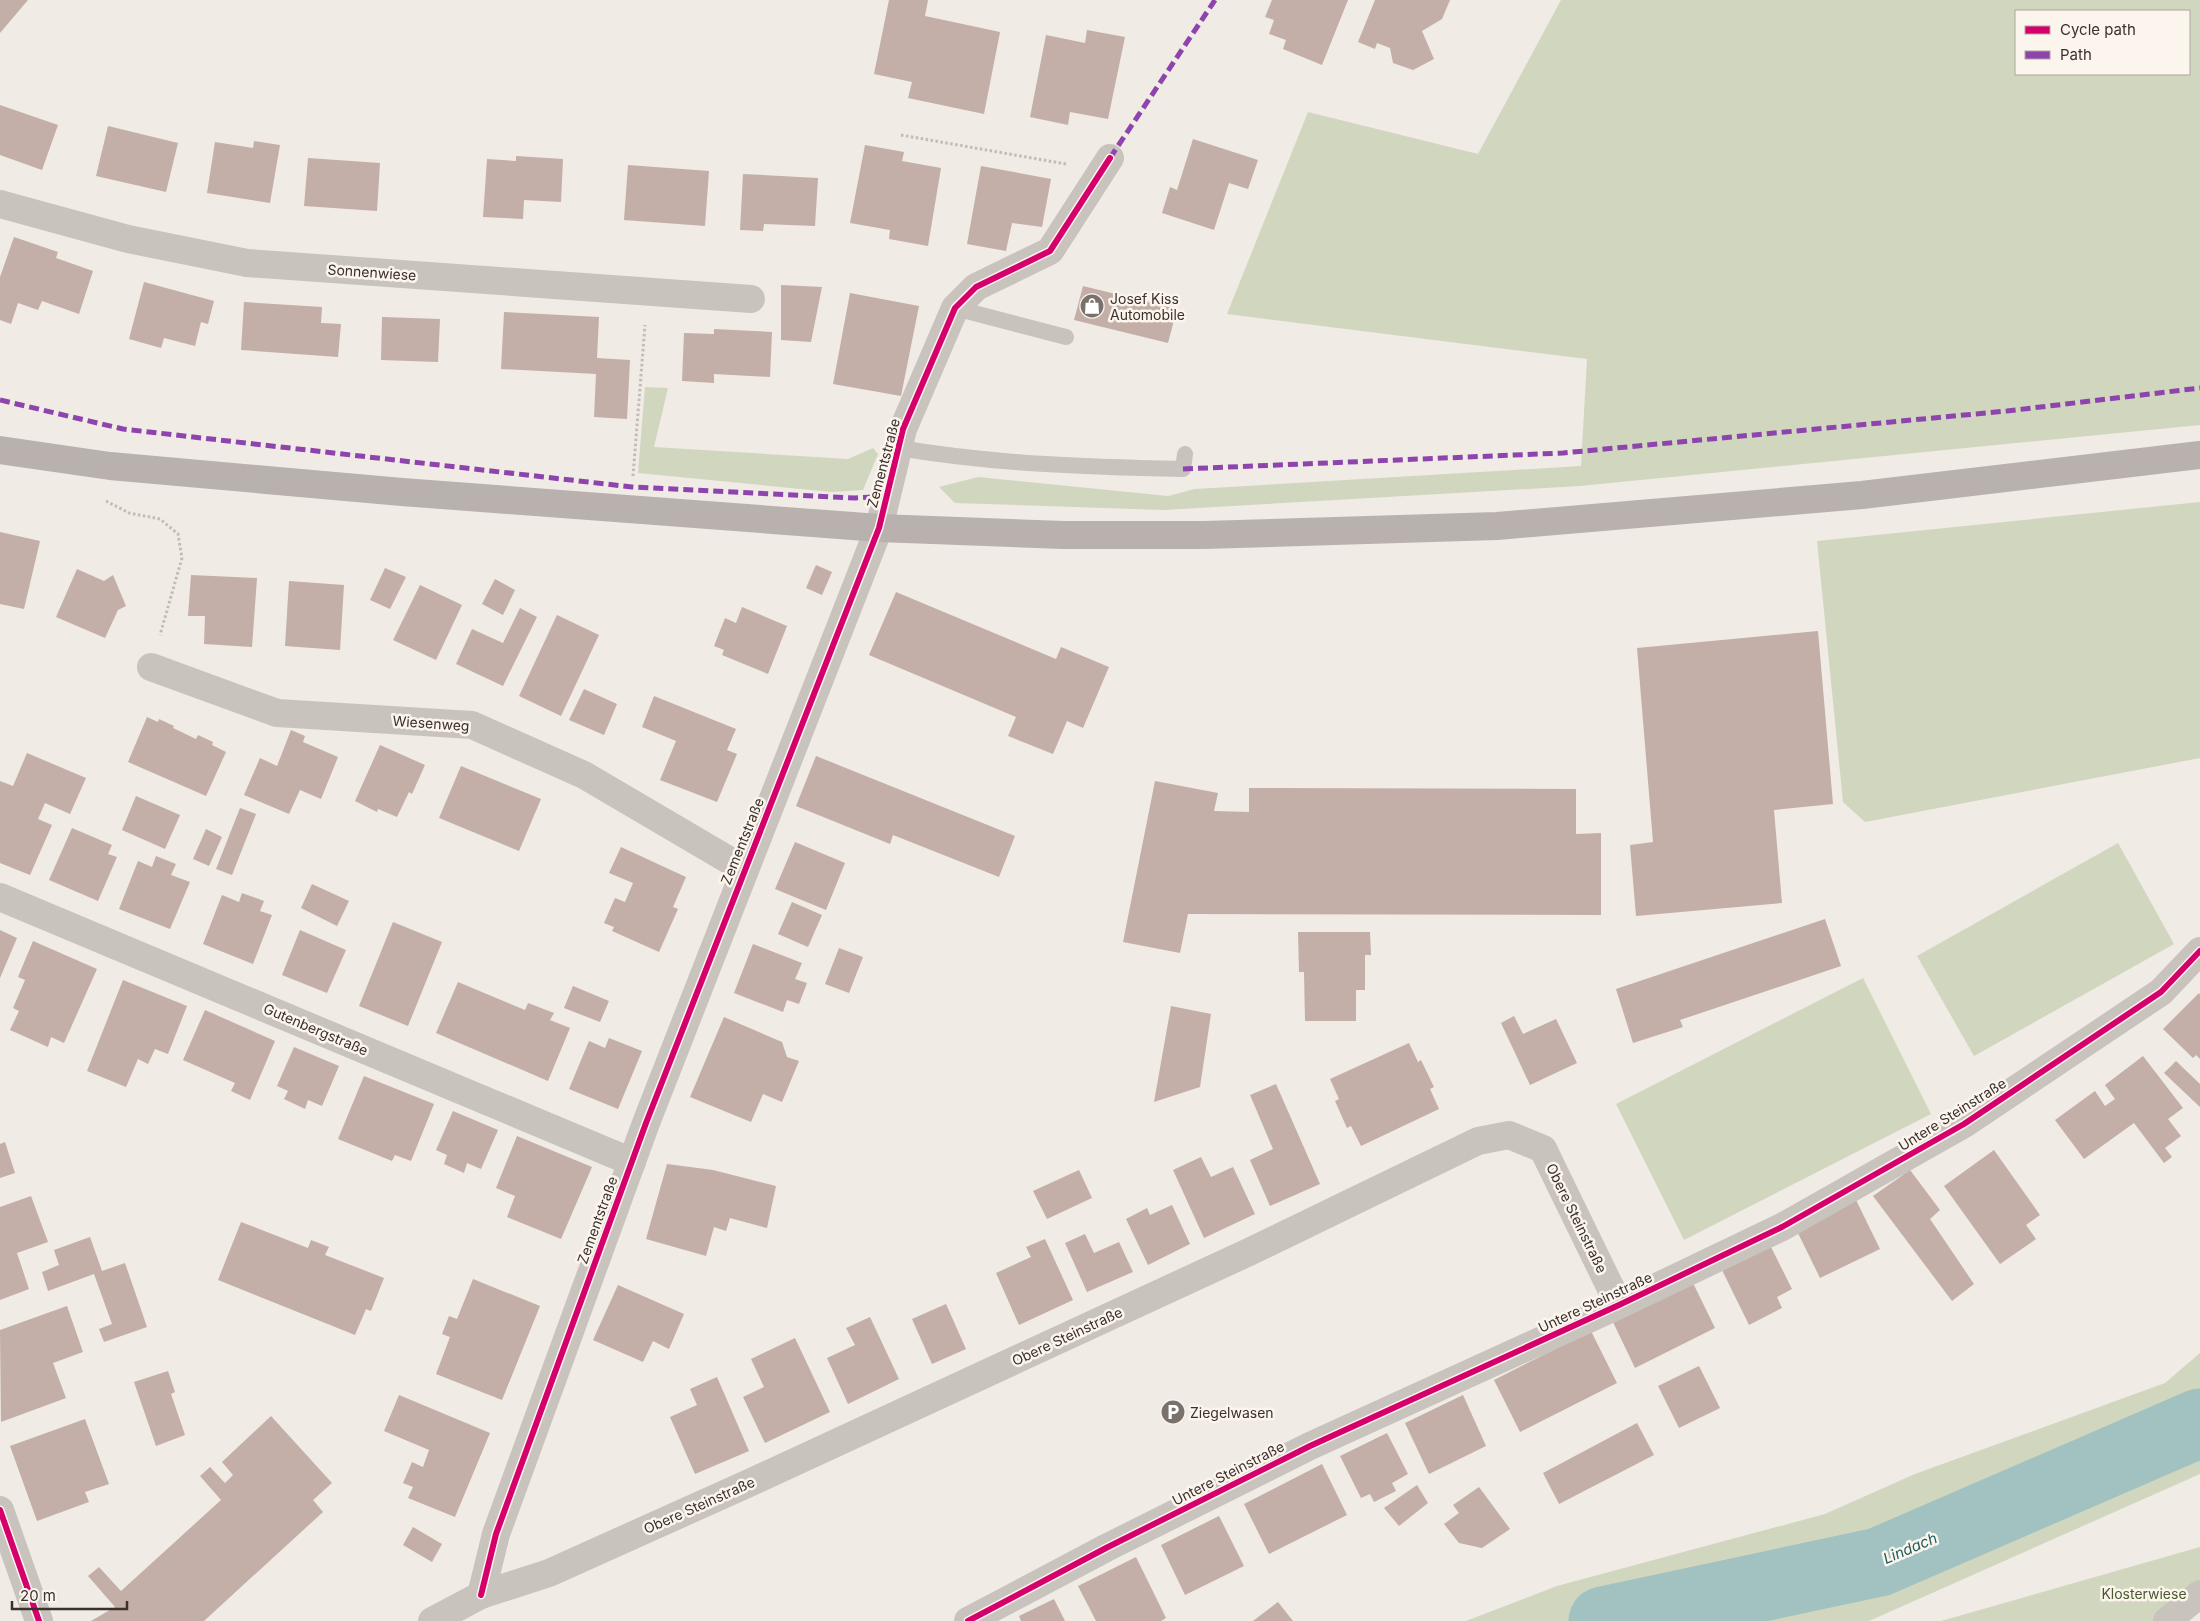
<svg xmlns="http://www.w3.org/2000/svg" width="2200" height="1621" font-family="Inter,sans-serif">
<style>
.green{fill:#d1d6bf;fill-rule:evenodd}
.lines{fill:none;stroke-linecap:round;stroke-linejoin:round}
.river{stroke:#a1c2c1;stroke-width:69}
.building{fill:#c3afa7}
.path{stroke:#c2bbb6;stroke-width:3;stroke-dasharray:2.5 2.5;stroke-linecap:butt}
.service{stroke:#c9c3be;stroke-width:16}
.minor{stroke:#c9c3be;stroke-width:28}
.primary{stroke:#b8b1ad;stroke-width:28}
.quiet{stroke:#8e44ad;stroke-width:5;stroke-dasharray:10 5;stroke-linecap:butt}
.cycleway-casing{stroke:#fbf5ee;stroke-width:9}
.cycleway{stroke:#d6006c;stroke-width:6}
.labels{text-anchor:middle;dominant-baseline:central;stroke-width:5;stroke-linejoin:round;paint-order:stroke}
.street-label{font-size:14px;fill:#3b302b;stroke:#fbf5ee}
.poi-label{font-size:14px;fill:#3b302b;stroke:#fbf5ee;text-anchor:start}
.park-label{font-size:14px;fill:#4a5a2e;stroke:#fbf5ee}
.water-label{font-size:15px;font-style:italic;fill:#1f5a5e;stroke:#fbf5ee}
</style>
<rect width="100%" height="100%" fill="#f0ebe5"/>
<!-- green -->
<g class="green">
<path d="M1561 0H2200V425L1580 486 1163 510 955 503 939 487 978 477 1168 496 1195 489 1581 466 1587 359 1227 314 1308 112 1478 154ZM2016 11H2189V74H2016Z"/>
<path d="M645 387 668 388 654 447 848 459 873 448 878 454 863 490 832 492 638 473Z"/>
<path d="M2200 502V758L1865 822 1843 802 1817 541Z"/>
<path d="M2118 843 2174 944 1974 1056 1917 956Z"/>
<path d="M1863 978 1931 1114 1684 1240 1616 1104Z"/>
<path d="M2200 1353V1474L1869 1621H1466L1557 1586 1825 1514 1915 1474 2165 1383Z"/>
<path d="M2200 1547V1583L2154 1621H1941Z"/>
</g>
<g class="lines">
<!-- river -->
<path class="river" d="M1603 1621 1879 1562 2200 1423"/>
</g>
<!-- building -->
<g class="building">
<path d="M0 0H28L0 33Z"/>
<path d="M889 0H928L925 16 1000 32 984 114 908 98 912 82 874 74Z"/>
<path d="M1272 0H1348L1322 65 1283 49 1286 40 1269 34 1274 20 1265 17Z"/>
<path d="M1375 0H1450L1442 19 1422 31 1434 59 1413 70 1393 63 1390 48 1377 43 1375 49 1358 42Z"/>
<path d="M1087 30 1125 37 1108 119 1070 112 1068 125 1030 117 1046 35 1085 43Z"/>
<path d="M0 105 58 125 42 170 0 155Z"/>
<path d="M108 126 178 143 166 192 96 176Z"/>
<path d="M1193 139 1258 160 1248 189 1229 183 1214 230 1162 213 1170 187 1177 190Z"/>
<path d="M254 141 280 145 270 203 207 193 215 142 253 148Z"/>
<path d="M865 145 904 152 902 161 941 168 928 246 889 239 890 230 850 223Z"/>
<path d="M516 156 563 159 561 202 524 200 523 219 483 217 487 159 516 161Z"/>
<path d="M308 158 380 163 377 211 304 206Z"/>
<path d="M628 165 709 171 705 226 624 220Z"/>
<path d="M981 166 1051 179 1042 227 1012 223 1006 251 967 244Z"/>
<path d="M743 174 818 178 815 226 764 224 763 231 740 230Z"/>
<path d="M14 237 58 252 56 258 93 271 79 314 42 301 38 310 18 303 11 324 0 320V277Z"/>
<path d="M144 282 214 301 208 324 201 322 195 346 164 338 161 348 129 339Z"/>
<path d="M781 285 822 287 811 342 781 340Z"/>
<path d="M1083 286 1177 309 1168 343 1074 320Z"/>
<path d="M850 293 919 306 901 396 833 384Z"/>
<path d="M244 302 322 307 321 323 341 324 338 357 241 350Z"/>
<path d="M504 312 599 317 597 358 630 360 627 419 594 417 596 374 501 369Z"/>
<path d="M382 317 440 319 438 362 381 360Z"/>
<path d="M714 329 772 332 770 377 714 374V383L682 381 684 333 714 334Z"/>
<path d="M0 532 40 541 24 609 0 604Z"/>
<path d="M816 565 832 572 822 595 806 588Z"/>
<path d="M385 568 406 577 390 609 370 600Z"/>
<path d="M77 569 104 581 113 575 126 606 118 610 105 638 56 617Z"/>
<path d="M191 575 257 578 252 647 204 644 205 616H188Z"/>
<path d="M495 579 515 590 503 615 482 604Z"/>
<path d="M289 581 344 585 340 650 285 646Z"/>
<path d="M420 585 462 605 436 660 393 640Z"/>
<path d="M896 592 1056 659 1061 647 1109 667 1083 728 1067 721 1053 754 1008 736 1016 717 869 655Z"/>
<path d="M742 607 787 626 768 674 722 655 724 650 714 646 725 618 736 623Z"/>
<path d="M520 608 537 617 503 686 456 664 472 629 503 643Z"/>
<path d="M557 615 599 635 561 716 519 696Z"/>
<path d="M1818 631 1833 804 1774 810 1782 903 1636 916 1630 845 1653 842 1637 648Z"/>
<path d="M584 689 617 704 604 735 569 720Z"/>
<path d="M654 696 736 729 727 750 737 754 717 802 660 780 676 741 642 727Z"/>
<path d="M147 717 158 722 159 719 174 726 173 728 196 739 198 735 213 742 212 745 226 752 206 796 128 762Z"/>
<path d="M291 730 305 736 303 742 338 757 321 799 300 790 289 814 244 795 260 758 277 766Z"/>
<path d="M380 745 425 765 412 794 409 792 397 817 378 809 377 812 355 801Z"/>
<path d="M27 753 86 778 70 814 45 803 38 819 52 825 30 875 0 863V781L13 786Z"/>
<path d="M816 756 1015 836 999 877 893 835 890 844 796 806Z"/>
<path d="M461 766 541 799 519 851 439 818Z"/>
<path d="M1155 781 1218 793 1214 811 1249 812V788L1576 789V834L1601 833V915L1188 914 1180 953 1123 942Z"/>
<path d="M136 796 180 815 165 849 122 830Z"/>
<path d="M240 808 256 814 232 875 216 869Z"/>
<path d="M72 828 112 845 108 854 117 857 98 901 49 880Z"/>
<path d="M206 829 222 837 209 866 193 859Z"/>
<path d="M795 842 845 863 826 910 775 889Z"/>
<path d="M621 847 686 877 673 907 678 909 659 952 612 931 614 927 604 923 615 898 625 902 633 883 609 873Z"/>
<path d="M156 856 176 864 171 875 190 882 170 929 119 909 138 861 152 867Z"/>
<path d="M312 884 349 901 337 926 301 908Z"/>
<path d="M242 893 264 901 260 911 272 915 253 964 203 944 222 895 239 902Z"/>
<path d="M792 902 822 915 808 947 778 934Z"/>
<path d="M1825 919 1841 966 1680 1020 1683 1027 1633 1043 1616 989Z"/>
<path d="M393 922 442 942 408 1026 359 1006Z"/>
<path d="M0 930 17 938 0 978Z"/>
<path d="M300 930 346 950 327 993 282 975Z"/>
<path d="M1298 932H1370L1371 955H1365V990H1356V1021H1305L1304 972H1299Z"/>
<path d="M33 941 97 969 64 1043 51 1037 48 1047 10 1030 19 1011 13 1008 25 980 18 977Z"/>
<path d="M753 944 802 963 795 979 807 983 799 1004 787 1000 783 1012 734 993Z"/>
<path d="M839 948 863 957 849 993 825 984Z"/>
<path d="M123 980 187 1006 168 1054 155 1049 148 1064 138 1059 126 1087 87 1071Z"/>
<path d="M458 982 525 1010 528 1003 554 1013 550 1020 570 1028 548 1081 436 1033Z"/>
<path d="M573 986 609 1001 600 1022 564 1008Z"/>
<path d="M2199 993 2200 995V1059L2196 1055 2193 1058 2163 1029Z"/>
<path d="M1171 1006 1211 1014 1200 1087 1154 1102Z"/>
<path d="M205 1010 275 1041 250 1100 231 1091 235 1083 183 1060Z"/>
<path d="M1514 1016 1523 1034 1556 1019 1577 1063 1530 1085 1501 1023Z"/>
<path d="M724 1017 782 1042 787 1057 799 1061 782 1102 763 1094 751 1122 690 1097Z"/>
<path d="M609 1038 642 1051 618 1109 569 1089 589 1041 605 1048Z"/>
<path d="M1409 1043 1418 1062 1421 1060 1434 1087 1430 1089 1439 1109 1361 1146 1351 1126 1347 1128 1335 1101 1339 1099 1330 1079Z"/>
<path d="M294 1047 339 1066 322 1106 308 1100 305 1109 284 1099 288 1091 277 1086Z"/>
<path d="M2143 1056 2183 1108 2168 1119 2181 1136 2165 1148 2172 1157 2164 1163 2134 1123 2084 1159 2055 1120 2095 1091 2105 1106 2115 1099 2105 1085Z"/>
<path d="M2176 1061 2200 1084V1107L2164 1073Z"/>
<path d="M364 1076 434 1104 411 1161 395 1155 392 1161 338 1139Z"/>
<path d="M1276 1084 1320 1184 1270 1206 1250 1160 1273 1149 1250 1095Z"/>
<path d="M453 1111 498 1130 481 1169 467 1163 464 1173 444 1164 447 1155 436 1150Z"/>
<path d="M517 1136 592 1167 561 1239 507 1217 515 1196 496 1188Z"/>
<path d="M5 1142 15 1173 0 1178V1144Z"/>
<path d="M1994 1150 2040 1215 2026 1225 2036 1239 2000 1264 1944 1186Z"/>
<path d="M1201 1157 1211 1177 1233 1167 1255 1214 1204 1238 1173 1170Z"/>
<path d="M667 1164 713 1170 776 1186 767 1228 730 1218 726 1231 714 1227 706 1256 646 1239Z"/>
<path d="M1079 1170 1092 1198 1047 1219 1033 1191Z"/>
<path d="M1910 1170 1940 1210 1930 1219 1974 1284 1952 1301 1873 1196Z"/>
<path d="M31 1196 48 1242 17 1253 29 1289 0 1300V1207Z"/>
<path d="M1856 1200 1880 1249 1820 1278 1796 1229Z"/>
<path d="M1172 1205 1190 1244 1148 1265 1126 1219 1147 1208 1150 1215Z"/>
<path d="M241 1222 308 1248 311 1240 329 1247 325 1255 384 1278 371 1311 366 1309 355 1335 218 1280Z"/>
<path d="M1085 1234 1094 1253 1119 1242 1133 1272 1087 1292 1065 1243Z"/>
<path d="M90 1237 102 1271 125 1263 147 1327 104 1342 99 1329 112 1324 94 1274 48 1291 42 1272 59 1265 54 1250Z"/>
<path d="M1045 1239 1073 1300 1019 1325 996 1273 1031 1257 1026 1247Z"/>
<path d="M1769 1243 1792 1289 1777 1297 1782 1308 1749 1325 1721 1268Z"/>
<path d="M473 1279 540 1306 502 1400 436 1374 450 1337 442 1334 449 1316 457 1319Z"/>
<path d="M1692 1281 1715 1328 1635 1368 1612 1320Z"/>
<path d="M618 1285 684 1314 669 1349 653 1341 643 1362 593 1340Z"/>
<path d="M946 1304 966 1349 932 1364 912 1319Z"/>
<path d="M67 1306 83 1352 53 1363 66 1398 1 1422 0 1330Z"/>
<path d="M870 1317 899 1379 848 1404 827 1358 855 1345 846 1328Z"/>
<path d="M1591 1331 1617 1383 1520 1432 1494 1380Z"/>
<path d="M795 1338 830 1412 765 1443 743 1397 764 1387 751 1359Z"/>
<path d="M1699 1366 1720 1408 1679 1428 1658 1386Z"/>
<path d="M168 1371 175 1392 171 1394 185 1435 156 1446 134 1382Z"/>
<path d="M717 1377 749 1451 695 1474 670 1417 697 1405 690 1389Z"/>
<path d="M399 1395 490 1433 455 1517 408 1498 413 1487 403 1483 412 1462 423 1467 429 1450 384 1431Z"/>
<path d="M1463 1395 1486 1446 1429 1474 1405 1423Z"/>
<path d="M271 1416 332 1483 313 1500 323 1512 204 1621H91L115 1607 88 1576 99 1567 121 1591 221 1500 200 1476 210 1467 225 1483 233 1475 222 1462Z"/>
<path d="M85 1419 109 1484 85 1492 89 1502 37 1521 10 1446Z"/>
<path d="M1637 1423 1654 1455 1559 1504 1543 1473Z"/>
<path d="M1387 1433 1408 1474 1392 1483 1396 1491 1374 1502 1370 1494 1361 1498 1340 1456Z"/>
<path d="M1322 1464 1347 1515 1269 1554 1244 1504Z"/>
<path d="M1417 1485 1428 1503 1399 1526 1384 1508Z"/>
<path d="M1479 1487 1510 1529 1482 1548 1459 1543 1444 1524 1459 1513 1453 1505Z"/>
<path d="M1219 1516 1244 1566 1185 1595 1161 1545Z"/>
<path d="M413 1527 442 1544 432 1562 403 1545Z"/>
<path d="M1136 1557 1166 1618 1161 1621H1096L1078 1586Z"/>
<path d="M1054 1599 1065 1621H1021L1019 1616Z"/>
<path d="M1278 1602 1293 1621H1253Z"/>
</g>
<g class="lines">
<!-- path -->
<g class="path">
<path d="M901 135 1066 164"/>
<path d="M633 476 645 325"/>
<path d="M106 501 129 513 160 519 178 534 182 558 160 635"/>
</g>
<!-- service -->
<g class="service">
<path d="M955 308 1066 337"/>
<path d="M899 448C993 464 1088 467 1183 469L1185 454"/>
</g>
<!-- minor -->
<g class="minor">
<path d="M0 204 128 239 247 263 751 299"/>
<path d="M151 667 277 713 472 725 584 775 744 869"/>
<path d="M0 897 632 1162"/>
<path d="M0 1510 39 1621"/>
<path d="M481 1595 496 1534 646 1123 879 528 903 429 955 308 976 287 1050 251 1110 158"/>
<path d="M432 1621 481 1595 549 1573 747 1484 1249 1252 1478 1141 1509 1135 1543 1149 1619 1305"/>
<path d="M968 1621 1106 1548 1310 1446 1619 1305 1782 1227 1964 1124 2161 992 2200 951"/>
<path d="M2167 1621 2200 1594"/>
</g>
<!-- primary -->
<path class="primary" d="M0 450 110 466 402 492 879 528 1063 535H1204L1497 526 1862 495 2200 455"/>
<!-- quiet -->
<g class="quiet">
<path d="M1110 158 1215 0"/>
<path d="M0 400 123 429 632 487 855 498 887 496"/>
<path d="M1183 469 1563 453 2007 411 2200 388"/>
</g>
<defs>
<g id="cycleway">
<path d="M0 1510 39 1621"/>
<path d="M481 1595 496 1534 646 1123 879 528 903 429 955 308 976 287 1050 251 1110 158"/>
<path d="M968 1621 1106 1548 1310 1446 1619 1305 1782 1227 1964 1124 2161 992 2200 951"/>
</g>
</defs>
<!-- cycleway casing -->
<use href="#cycleway" class="cycleway-casing"/>
<!-- cycleway -->
<use href="#cycleway" class="cycleway"/>
</g>
<!-- icons -->
<defs>
<symbol id="shop-disc" viewBox="-11 -11 22 22"><circle r="9.5" fill="#7a716c" stroke="#fbf5ee"/><path d="M-5-2.5h2.3a2.7 3.5 0 0 1 5.4 0H5L5.5 6h-11ZM-1.5-2.5h3a1.5 2.3 0 0 0-3 0Z" fill="#fff"/></symbol>
<symbol id="parking-disc" viewBox="-11 -11 22 22"><circle r="9.5" fill="#7a716c" stroke="#fbf5ee"/><path d="M-3.5-5.5H1a3.5 3.5 0 0 1 0 7H-1V5.5H-3.5ZM-1-3.4V-.6H.8a1.4 1.4 0 0 0 0-2.8Z" fill="#fff"/></symbol>
</defs>
<g fill-rule="evenodd">
<use href="#shop-disc" x="1078" y="292" width="28" height="28"/>
<use href="#parking-disc" x="1159" y="1398" width="28" height="28"/>
</g>
<g class="labels">
<!-- street labels -->
<g class="street-label">
<text transform="translate(372 272) rotate(4)">Sonnenwiese</text>
<text transform="translate(883 463) rotate(-75)">Zementstraße</text>
<text transform="translate(431 723) rotate(4)">Wiesenweg</text>
<text transform="translate(742 841) rotate(-68)">Zementstraße</text>
<text transform="translate(316 1029) rotate(23)">Gutenbergstraße</text>
<text transform="translate(1952 1114) rotate(-32)">Untere Steinstraße</text>
<text transform="translate(1577 1218) rotate(64)">Obere Steinstraße</text>
<text transform="translate(597 1220) rotate(-70)">Zementstraße</text>
<text transform="translate(1595 1302) rotate(-25)">Untere Steinstraße</text>
<text transform="translate(1067 1336) rotate(-25)">Obere Steinstraße</text>
<text transform="translate(1228 1473) rotate(-27)">Untere Steinstraße</text>
<text transform="translate(699 1505) rotate(-24)">Obere Steinstraße</text>
</g>
<!-- poi labels -->
<g class="poi-label">
<text x="1110" y="298">Josef Kiss<tspan x="1110" dy="16">Automobile</tspan></text>
<text x="1190" y="1412">Ziegelwasen</text>
</g>
<!-- park labels -->
<g class="park-label">
<text x="2144" y="1593">Klosterwiese</text>
</g>
<!-- water labels -->
<g class="water-label">
<text transform="translate(1910 1548) rotate(-23)">Lindach</text>
</g>
</g>
<!-- legend -->
<rect x="2015" y="10" width="175" height="65" fill="#fbf5ee" stroke="#aea6a0"/>
<rect x="2025" y="26" width="25" height="8" fill="#d6006c" stroke="#aea6a0"/>
<text x="2060" y="35" font-size="15" fill="#3b302b">Cycle path</text>
<rect x="2025" y="51" width="25" height="8" fill="#8e44ad" stroke="#aea6a0"/>
<text x="2060" y="60" font-size="15" fill="#3b302b">Path</text>
<!-- scale -->
<path d="M12 1601v8h115v-8" fill="none" stroke="#3b302b" stroke-width="2.5"/>
<text x="20" y="1601" font-size="15" fill="#3b302b" stroke="#fbf5ee" stroke-width="4" paint-order="stroke">20 m</text>
</svg>
